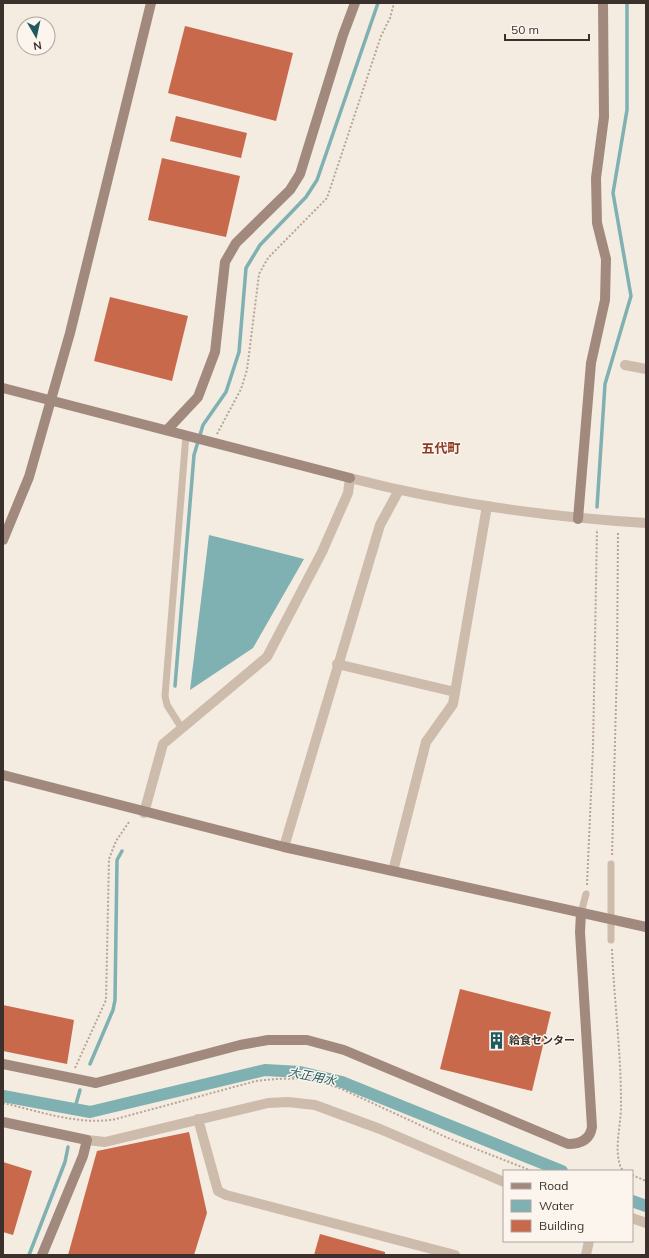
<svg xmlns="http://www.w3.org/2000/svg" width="649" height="1258" font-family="Mulish,'Noto Sans JP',sans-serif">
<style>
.water{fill:#7fb0b2}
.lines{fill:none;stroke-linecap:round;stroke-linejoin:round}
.stream{stroke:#7fb0b2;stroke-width:3.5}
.canal{stroke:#7fb0b2;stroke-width:12}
.building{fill:#c8694b}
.path{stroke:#b9a596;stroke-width:2;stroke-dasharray:2 2;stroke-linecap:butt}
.lane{stroke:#cdbbac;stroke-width:7}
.street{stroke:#cdbbac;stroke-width:10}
.secondary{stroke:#a18a7d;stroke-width:10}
.labels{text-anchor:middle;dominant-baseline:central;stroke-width:3;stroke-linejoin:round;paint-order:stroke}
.poi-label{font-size:11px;font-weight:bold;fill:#3b302b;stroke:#fbf5ee;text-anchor:start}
.water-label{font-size:12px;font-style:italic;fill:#1f5a5e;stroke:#fbf5ee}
.quarter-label{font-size:13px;font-weight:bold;fill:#8c3b22;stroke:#fbf5ee}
</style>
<rect width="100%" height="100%" fill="#f4ebe1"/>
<!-- water -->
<path class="water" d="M209 535 304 559 253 648 190 690Z"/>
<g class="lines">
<!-- stream -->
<g class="stream">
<path d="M597 507 605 384 631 296 613 193 627 110V3"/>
<path d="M175 686 194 455 203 425 226 392 239 352 246 268 260 245 306 197 317 180 378 3"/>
<path d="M90 1064 113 1010 115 1000 117 860 122 851"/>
<path d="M76 1104 80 1090"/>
<path d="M29 1255 65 1162 68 1147"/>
</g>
<!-- canal -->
<g class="canal">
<path d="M3 1096 90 1112 265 1070 300 1072 342 1082 562 1171"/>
<path d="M632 1201 646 1206"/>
</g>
</g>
<!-- building -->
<g class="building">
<path d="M185 26 293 53 276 121 168 93Z"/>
<path d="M176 116 247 133 241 158 170 141Z"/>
<path d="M162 158 240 176 226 237 148 220Z"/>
<path d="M110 297 188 316 172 381 94 361Z"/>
<path d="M460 989 551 1012 532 1091 440 1069Z"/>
<path d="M3 1005 74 1020 67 1064 3 1051Z"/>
<path d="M189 1132 207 1213 194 1255H68L97 1151Z"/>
<path d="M3 1162 32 1171 13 1235 3 1232Z"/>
<path d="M320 1234 385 1252V1255H314Z"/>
</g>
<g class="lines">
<!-- path -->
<g class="path">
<path d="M217 434 241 389 247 370 259 274 268 258 327 198 381 36 390 18 394 3"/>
<path d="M612 855 617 666 618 532"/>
<path d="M587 885 593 748 597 529"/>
<path d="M612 949C614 1000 621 1051 621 1102 622 1123 613 1148 621 1168L624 1171"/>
<path d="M75 1068 106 1000 109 859 116 841 129 822"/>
<path d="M3 1103C39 1111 79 1126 116 1119L256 1081C290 1077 313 1077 344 1090L448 1138 532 1171"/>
<path d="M632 1175 646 1181"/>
</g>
<!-- lane -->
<g class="lane">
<path d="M181 727 167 705 165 696 186 435"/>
<path d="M611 864V940"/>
<path d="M581 913 586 894"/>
</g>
<!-- street -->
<g class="street">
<path d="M625 365 646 369"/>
<path d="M337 664 455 692"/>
<path d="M144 813 163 744 267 657 322 552 348 493 350 478C447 503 546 517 646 523"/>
<path d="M284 847 380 525 399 490"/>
<path d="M393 871 426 742 453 704 487 506"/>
<path d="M198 1119 218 1191 226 1195 455 1255"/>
<path d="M87 1140 105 1142 268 1103 288 1102 315 1105 380 1129 504 1182"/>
<path d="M632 1218 646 1223"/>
<path d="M586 1255 589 1241"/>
</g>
<!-- secondary -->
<g class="secondary">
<path d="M3 388 350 478"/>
<path d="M167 430 198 397 215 352 225 262 236 243 290 190 300 174 343 35 355 3"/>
<path d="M578 519 591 363 605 300 606 259 597 223 596 178 604 117 603 3"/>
<path d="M3 540 29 477 70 333 151 3"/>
<path d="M3 775 284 847 646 927"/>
<path d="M3 1064 96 1083 240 1045 268 1040H307L344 1050 568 1144C580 1144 590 1140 592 1127L580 932 581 913"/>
<path d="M3 1122 87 1140 83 1156 42 1255"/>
</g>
</g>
<!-- icons -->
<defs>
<symbol id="building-bare" viewBox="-9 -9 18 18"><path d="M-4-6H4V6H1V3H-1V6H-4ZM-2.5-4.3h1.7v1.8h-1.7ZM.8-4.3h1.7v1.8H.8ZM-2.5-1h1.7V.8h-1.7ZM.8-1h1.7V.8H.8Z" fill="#1f5a5e" stroke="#fbf5ee" stroke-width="2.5" paint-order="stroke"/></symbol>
</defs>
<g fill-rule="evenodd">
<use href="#building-bare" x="484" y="1028" width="25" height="25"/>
</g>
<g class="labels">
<!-- poi labels -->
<g class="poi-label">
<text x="509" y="1040">給食センター</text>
</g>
<!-- water labels -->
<g class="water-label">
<text transform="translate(312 1076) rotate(11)">大正用水</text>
</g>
<!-- quarter labels -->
<g class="quarter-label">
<text x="441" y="448">五代町</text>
</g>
</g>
<!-- border -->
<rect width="649" height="1258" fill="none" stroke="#3b302b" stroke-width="8"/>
<!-- legend -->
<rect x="503" y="1170" width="130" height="72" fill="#fbf5ee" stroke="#aea6a0"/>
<rect x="511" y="1183" width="20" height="6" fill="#a18a7d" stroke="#aea6a0"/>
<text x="539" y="1190" font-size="12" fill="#3b302b">Road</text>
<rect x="511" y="1200" width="20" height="12" fill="#7fb0b2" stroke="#aea6a0"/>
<text x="539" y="1210" font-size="12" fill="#3b302b">Water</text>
<rect x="511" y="1220" width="20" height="12" fill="#c8694b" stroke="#aea6a0"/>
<text x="539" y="1230" font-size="12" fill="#3b302b">Building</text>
<!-- north arrow -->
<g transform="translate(36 36) rotate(171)"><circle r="19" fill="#fbf5ee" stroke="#aea6a0"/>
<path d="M0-3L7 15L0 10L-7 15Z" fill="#1f5a5e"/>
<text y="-6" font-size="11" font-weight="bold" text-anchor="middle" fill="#3b302b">N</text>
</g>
<!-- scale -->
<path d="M505 34v6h84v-6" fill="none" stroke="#3b302b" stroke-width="2"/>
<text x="511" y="34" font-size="12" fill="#3b302b" stroke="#fbf5ee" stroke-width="3" paint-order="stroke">50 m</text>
</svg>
